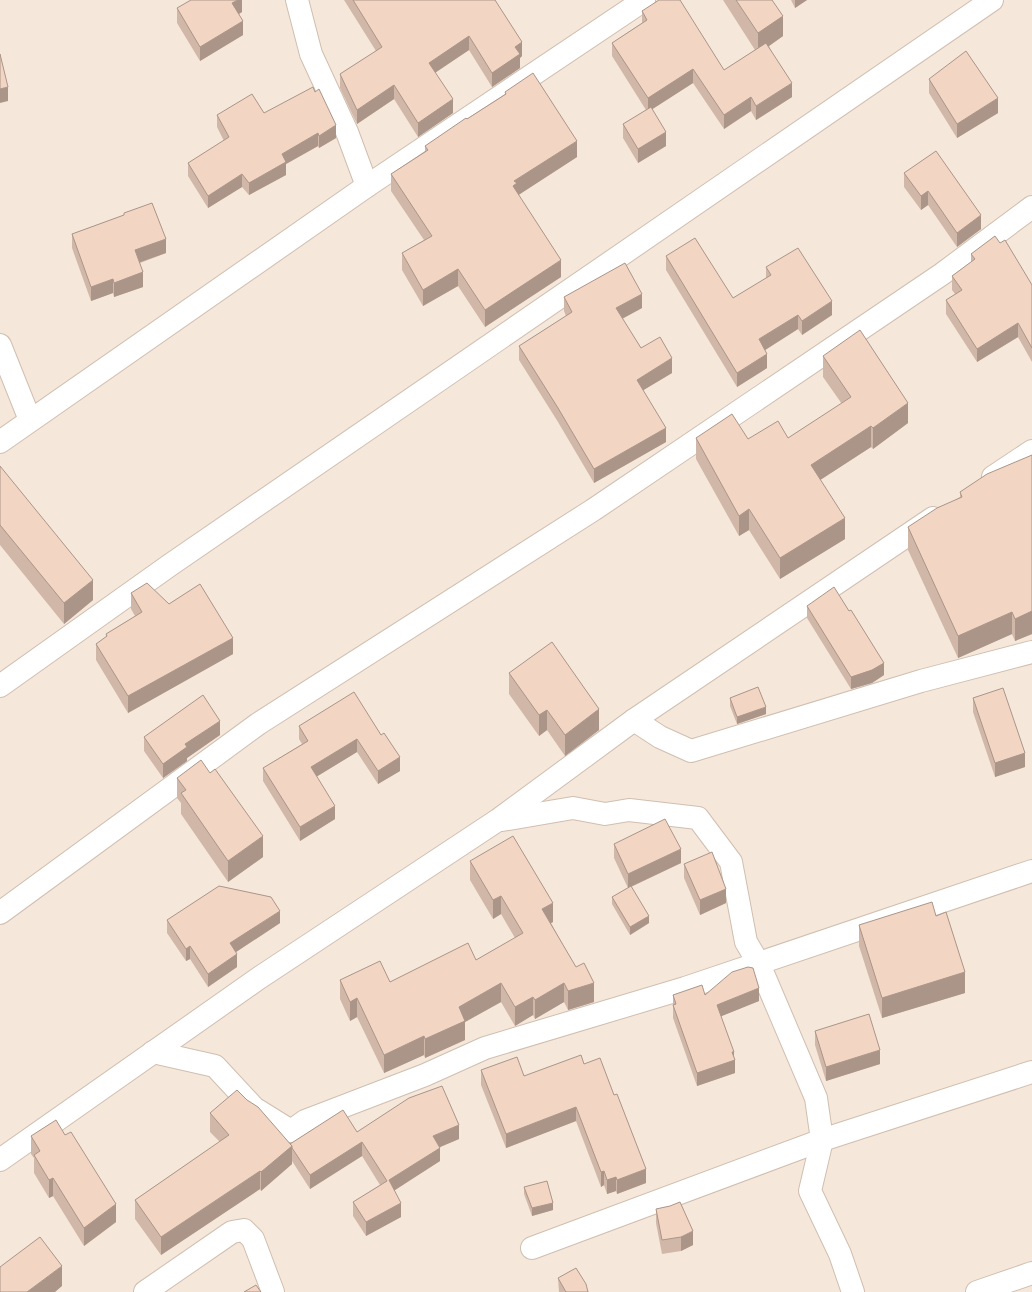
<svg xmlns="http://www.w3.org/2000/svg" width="1032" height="1292" font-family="Commissioner,sans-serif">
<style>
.residential{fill:#f5e8da}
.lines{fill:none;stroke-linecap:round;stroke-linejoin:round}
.minor-casing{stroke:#d1beb0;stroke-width:24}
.minor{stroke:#fff;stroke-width:22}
.wall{fill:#d1b7a8}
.shaded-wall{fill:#aa9588}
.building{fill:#f3d5c3;stroke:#aa9588}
</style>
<rect width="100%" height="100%" fill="#fdf6ec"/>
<!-- residential -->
<rect class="residential" x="0" y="0" width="1032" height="1292"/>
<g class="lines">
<defs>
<g id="minor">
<path d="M297 0 311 54 347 132 367 186"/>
<path d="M0 345 30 420"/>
<path d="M0 442 367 186 644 0"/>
<path d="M993 477 1032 451"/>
<path d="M0 686 170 565 992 0"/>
<path d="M634 720 660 737 691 751 921 681 1032 652"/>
<path d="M502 820 573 808 605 814 629 810 698 818 731 862 746 942 759 964 816 1098 822 1140 810 1191 840 1254 853 1292"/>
<path d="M0 913 258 724 593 510 942 274 1032 207"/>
<path d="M153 1052 215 1066 254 1108 291 1131 305 1121 425 1075 485 1048 685 988 1032 871"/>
<path d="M0 1160 259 978 498 820 634 720 933 518"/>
<path d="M532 1248 822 1140 1032 1072"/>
<path d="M145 1292 232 1232 244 1230 253 1239 273 1292"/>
<path d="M977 1292 1032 1273"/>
</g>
</defs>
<!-- minor casing -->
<use href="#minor" class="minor-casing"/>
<!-- minor -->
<use href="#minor" class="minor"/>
</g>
<!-- wall -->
<g class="wall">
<path d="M242 0V12L239 14 243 35 200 61 177 23V8Z"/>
<path d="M344 0H495L522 56 520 58V68L492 87 469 50 435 72 453 113 418 137 394 99 357 124 340 88V74L376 51Z"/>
<path d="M723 0H772L783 36 769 46 792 97 756 120 751 111 724 129 693 83 652 109 666 146 638 163 623 138V124L646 110 612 56V43L642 23V11L724 70 755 50Z"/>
<path d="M791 0H807L795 8Z"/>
<path d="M929 79 998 113 957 138 929 93Z"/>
<path d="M505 92 577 157 518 195 561 277 485 327 458 286 423 306 402 270V253L424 240 391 191V174L425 151V146L505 94Z"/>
<path d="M264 113 336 138 319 148 318 146 286 164V175L249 195 242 187 208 208 188 176V163L224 141 217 127V115Z"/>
<path d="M904 173 981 229 957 247 928 205 921 210 904 187Z"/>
<path d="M124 213 166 253 140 263 143 287 114 297 113 293 91 301 72 248V234L124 215Z"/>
<path d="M971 254 1032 285V362L1018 337 977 362 946 314V300L955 294 952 290V276L971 262Z"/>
<path d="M666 256 733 298 766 278V267L832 315 802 335 798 329 765 350 767 368 737 387 666 270Z"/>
<path d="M564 297 642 308 622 319 641 348 672 373 643 390 666 442 594 483 558 422 519 360V346L566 316 564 311Z"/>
<path d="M823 356 908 423 873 449 871 447 820 480 845 539 780 579 749 530 739 536 696 459V438L748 439 788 438 842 404 823 377Z"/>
<path d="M1032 455V634L1015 641 1012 634 958 658 908 550V527L960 497V492Z"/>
<path d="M0 466 93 600 64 624 0 545Z"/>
<path d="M131 593 169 604 233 654 128 713 96 660V644L106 638V634L135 616 131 609Z"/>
<path d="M807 606 884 675 872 683 851 689 807 618Z"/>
<path d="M509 673 599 730 565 756 547 730 539 736 509 694Z"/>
<path d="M730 698 766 714 737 724 730 706Z"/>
<path d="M973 698 1025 767 995 777 973 712Z"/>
<path d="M299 726 381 735 400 771 378 784 357 752 316 777 335 819 300 841 263 781V768L302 744 299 739Z"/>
<path d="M220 735 187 758V761L163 778 144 751V737Z"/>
<path d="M177 778 263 857 228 882 181 814V803L177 798Z"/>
<path d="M614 844 681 863 631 887 649 923 630 935 612 904V897L628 888 614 858Z"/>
<path d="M470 861 553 922 551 923 594 1002 568 1010 564 1002 535 1019 533 1015 515 1026 501 1002 465 1022V1040L425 1058 424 1055 384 1073 357 1017 350 1021 340 999V980L390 982 476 960 515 938 501 914 493 919 470 880Z"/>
<path d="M684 864 726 903 700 915 684 878Z"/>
<path d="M936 916 965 993 882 1018 859 946V925Z"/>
<path d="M167 920 280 923 236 952 237 967 208 987 190 959 186 961 167 933Z"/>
<path d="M673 995H705L759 1001 721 1016 734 1056 735 1073 697 1086 673 1018Z"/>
<path d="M815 1031 880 1064 826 1081 815 1045Z"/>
<path d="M584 1064 646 1183 617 1194 616 1191 607 1194 604 1185 601 1187 576 1121 506 1148 481 1085V1070L524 1076Z"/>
<path d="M210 1113 290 1144 357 1132 459 1139 440 1147V1161L394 1190 401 1217 366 1236 353 1216V1202L380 1185 362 1156 310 1189 292 1161V1164L261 1191 260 1189 161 1255 135 1219V1200L220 1142 210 1132Z"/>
<path d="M31 1136 116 1222 84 1246 53 1196 49 1198 34 1173V1158L31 1154Z"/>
<path d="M524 1187 553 1210 532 1216 524 1194Z"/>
<path d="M656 1209 693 1245 681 1251 662 1254 656 1223Z"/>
<path d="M558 1278 588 1292H559Z"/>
</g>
<!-- shaded-wall -->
<g class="shaded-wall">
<path d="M238 0H242V12L232 18V3Z"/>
<path d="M795 0H807L795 8Z"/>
<path d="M783 16V36L758 54V33Z"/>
<path d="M243 21V35L200 61V47Z"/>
<path d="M469 36V50L429 77V63Z"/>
<path d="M522 42V56L520 58V68L492 87V73L515 47Z"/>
<path d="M693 69V83L648 112V98Z"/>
<path d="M792 83V97L756 120V106Z"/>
<path d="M394 85V99L357 124V110Z"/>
<path d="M8 87V101L0 103V89Z"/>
<path d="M751 97V111L724 129V115Z"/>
<path d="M998 98V113L957 138V124Z"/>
<path d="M453 99V113L418 137V123Z"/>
<path d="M336 125V138L319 148V136Z"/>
<path d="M666 132V146L638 163V149Z"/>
<path d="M318 133V146L286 164V175L249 195V183L282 154Z"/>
<path d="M577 141V157L517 196 513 186 514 181Z"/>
<path d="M242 174V187L208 208V196Z"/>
<path d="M928 191V205L921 210V196Z"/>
<path d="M981 215V229L957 247V233Z"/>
<path d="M166 239V253L135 264V250Z"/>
<path d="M561 260V277L485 327V310Z"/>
<path d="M458 269V286L423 306V290Z"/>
<path d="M143 272V287L114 297V283Z"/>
<path d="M113 279V293L91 301V287Z"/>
<path d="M642 294V308L616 322V308Z"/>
<path d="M832 301V315L802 335V321Z"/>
<path d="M798 315V329L759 354V339Z"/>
<path d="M1018 323V337L977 362V349Z"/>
<path d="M767 354V368L737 387V373Z"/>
<path d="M672 358V373L637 394V380Z"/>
<path d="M908 403V423L873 449V428Z"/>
<path d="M871 426V447L811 486V465Z"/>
<path d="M666 428V442L594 483V469Z"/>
<path d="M749 509V530L739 536V516Z"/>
<path d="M845 518V539L780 579V558Z"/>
<path d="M93 580V600L64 624V603Z"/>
<path d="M1032 611V634L1015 641V619Z"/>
<path d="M1012 612V634L958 658V636Z"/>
<path d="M233 638V654L128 713V696Z"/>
<path d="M884 663V675L872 683 851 689V677Z"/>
<path d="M766 707V714L737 724V717Z"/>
<path d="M599 709V730L565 756V735Z"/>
<path d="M547 710V730L539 736V715Z"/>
<path d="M220 721V735L187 758V761L163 778V764L185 744Z"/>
<path d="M357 739V752L311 780V767Z"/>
<path d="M1025 753V767L995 777V763Z"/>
<path d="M400 757V771L378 784V771Z"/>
<path d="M335 806V819L300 841V827Z"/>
<path d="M263 836V857L228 882V861Z"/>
<path d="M681 849V863L628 888V874Z"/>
<path d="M726 889V903L700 915V900Z"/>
<path d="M501 896V914L493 919V900Z"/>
<path d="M553 903V922L542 928V909Z"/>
<path d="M280 911V923L230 956V943Z"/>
<path d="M649 916V923L630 935V927Z"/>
<path d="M190 946V959L186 961V949Z"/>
<path d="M237 954V967L208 987V974Z"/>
<path d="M965 972V993L882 1018V998Z"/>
<path d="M501 983V1002L465 1022V1040L425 1058V1039L459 1007Z"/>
<path d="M564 983V1002L535 1019V1000Z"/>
<path d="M594 983V1002L568 1010V991Z"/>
<path d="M759 988V1001L717 1018V1005Z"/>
<path d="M533 997V1015L515 1026V1007Z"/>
<path d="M357 998V1017L350 1021V1002Z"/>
<path d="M424 1036V1055L384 1073V1055Z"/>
<path d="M880 1050V1064L826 1081V1067Z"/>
<path d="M732 1052H734V1060H735V1073L697 1086V1073Z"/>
<path d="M576 1107V1121L506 1148V1134Z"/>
<path d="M459 1125V1139L433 1150V1136Z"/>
<path d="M362 1142V1156L310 1189V1175Z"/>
<path d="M292 1146V1164L261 1191V1172Z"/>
<path d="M440 1148V1161L389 1194V1180Z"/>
<path d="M646 1169V1183L617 1194V1180Z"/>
<path d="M260 1171V1189L161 1255V1237Z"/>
<path d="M604 1171V1185L601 1187V1172Z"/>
<path d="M616 1177V1191L607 1194V1180Z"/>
<path d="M53 1178V1196L49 1198V1180Z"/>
<path d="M401 1203V1217L366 1236V1222Z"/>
<path d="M553 1203V1210L532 1216V1208Z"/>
<path d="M116 1204V1222L84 1246V1228Z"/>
<path d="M693 1231V1245L681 1251V1237Z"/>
<path d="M62 1266V1286L55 1292H27Z"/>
</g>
<!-- building -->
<g class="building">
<path d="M191 0H238L232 3 243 21 200 47 177 8Z"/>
<path d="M353 0H495L522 42 515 47 520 54 492 73 469 36 429 63 453 99 418 123 394 85 357 110 340 74 382 47Z"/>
<path d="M659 0H680L724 70 766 43 792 83 756 106 751 97 724 115 693 69 648 98 612 43 647 20 642 11Z"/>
<path d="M736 0H772L783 16 758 33Z"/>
<path d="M966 51 998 98 957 124 929 79Z"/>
<path d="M0 54 8 87 0 89Z"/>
<path d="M533 73 577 141 514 181 517 183 513 186 561 260 485 310 458 269 423 290 402 253 432 236 391 174 428 150 425 146 466 118 467 119 506 94 505 92Z"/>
<path d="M313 87 315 92 319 89 336 125 319 136 318 133 282 154 286 162 249 183 242 174 208 196 188 163 229 137 217 115 252 94 264 113Z"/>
<path d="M651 107 666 132 638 149 623 124Z"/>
<path d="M936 151 981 215 957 233 928 191 921 196 904 173Z"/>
<path d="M152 203 166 239 135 250 143 272 114 283 113 279 91 287 72 234 124 215V213Z"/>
<path d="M995 236 1000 243 1005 240 1032 285V348L1018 323 977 349 946 300 962 290 952 276 975 259 971 254Z"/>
<path d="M695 238 733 298 771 275 766 267 798 248 832 301 802 321 798 315 759 339 767 354 737 373 666 256Z"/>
<path d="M625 263 642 294 616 308 641 348 660 337 672 358 637 380 666 428 594 469 558 408 519 346 572 312 564 297Z"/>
<path d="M860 330 908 403 873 428 871 426 811 465 845 518 780 558 749 509 739 516 696 438 732 414 748 439 778 421 788 438 851 397 823 356Z"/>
<path d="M1032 455V611L1015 619 1012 612 958 636 908 527 937 508 962 497 960 492 987 474Z"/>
<path d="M0 466 93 580 64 603 0 525Z"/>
<path d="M147 583 169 604 200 584 233 638 128 696 96 644 107 636 106 634 142 612 131 593Z"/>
<path d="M834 587 849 611 851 610 884 663 872 670 851 677 807 606Z"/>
<path d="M552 642 599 709 565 735 547 710 539 715 509 673Z"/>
<path d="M758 687 766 707 737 717 730 698Z"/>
<path d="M1003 688 1025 753 995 763 973 698Z"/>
<path d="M354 692 381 735 384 733 400 757 378 771 357 739 311 767 335 806 300 827 263 768 308 741 299 726Z"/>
<path d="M203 695 220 721 185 744 187 747 163 764 144 737Z"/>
<path d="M201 760 210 773 215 769 263 836 228 861 181 793 186 790 177 778Z"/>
<path d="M665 819 681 849 628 874 614 844Z"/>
<path d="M513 836 553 903 542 909 576 967 584 963 594 983 568 991 564 983 535 1000 533 997 515 1007 501 983 459 1007 465 1021 425 1039 424 1036 384 1055 357 998 350 1002 340 980 380 961 390 982 468 943 476 960 523 933 501 896 493 900 470 861Z"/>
<path d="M712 852 726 889 700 900 684 864Z"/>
<path d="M219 886 271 897 280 911 230 943 237 954 208 974 190 946 186 949 167 920Z"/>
<path d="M631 886 649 916 630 927 612 897Z"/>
<path d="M932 902 936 916 946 912 965 972 882 998 859 925Z"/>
<path d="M748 967 753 968 759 988 717 1005 734 1052H732L735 1060 697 1073 673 1005 676 1004 673 995 702 985 705 995 732 972Z"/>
<path d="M869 1014 880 1050 826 1067 815 1031Z"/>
<path d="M581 1055 584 1064 600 1058 614 1095 617 1094 646 1169 617 1180 616 1177 607 1180 604 1171 601 1172 576 1107 506 1134 481 1070 517 1057 524 1076Z"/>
<path d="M442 1086 459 1125 433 1136 440 1148 389 1180 401 1203 366 1222 353 1202 387 1181 362 1142 310 1175 292 1148V1146L290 1144 343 1110 357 1132 409 1098Z"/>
<path d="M237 1090 247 1100 258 1107 292 1146 261 1172 260 1171 161 1237 135 1200 229 1135 210 1113Z"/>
<path d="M56 1120 65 1135 71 1132 116 1204 84 1228 53 1178 49 1180 34 1155 40 1151 31 1136Z"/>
<path d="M547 1181 553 1203 532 1208 524 1187Z"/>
<path d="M680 1202 693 1231 681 1237 662 1240 656 1209 670 1206Z"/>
<path d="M40 1237 62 1266 27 1292H0V1267Z"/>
<path d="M576 1268 586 1284 588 1292H566L558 1278Z"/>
<path d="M256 1285 261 1292H244Z"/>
</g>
</svg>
